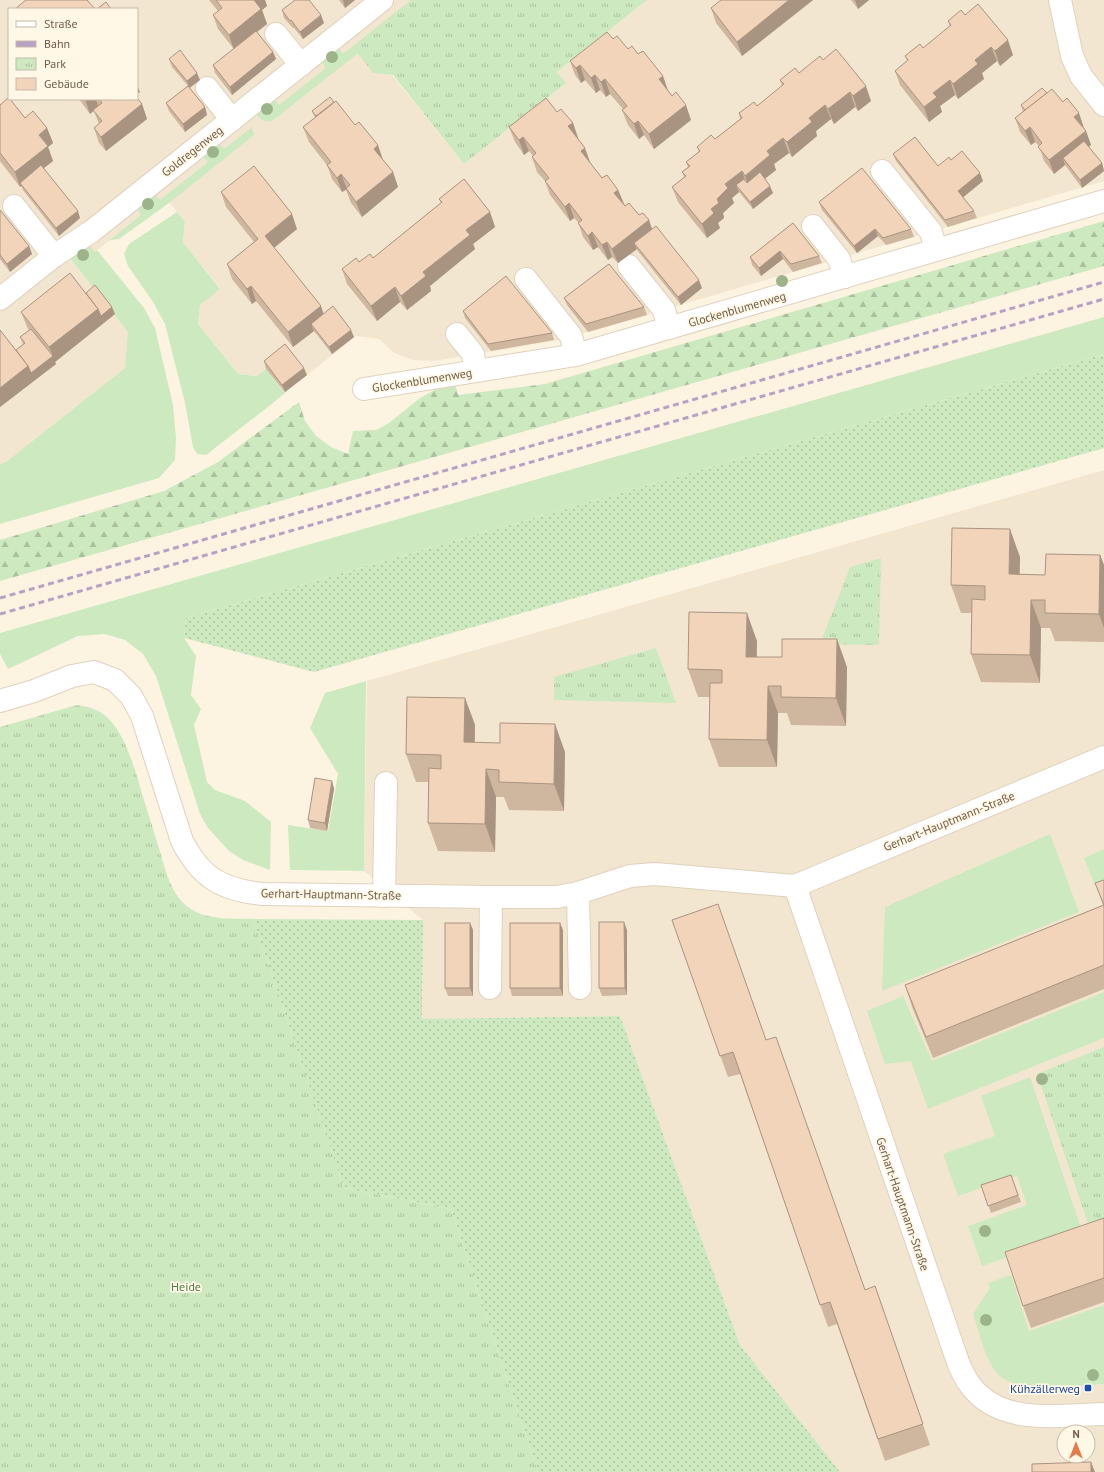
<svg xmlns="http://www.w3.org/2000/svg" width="1104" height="1472" font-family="'PT Sans',sans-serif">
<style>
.residential{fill:#f3e6d0;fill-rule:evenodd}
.grass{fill:#cde9c0}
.forest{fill:url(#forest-firs)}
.park{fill:url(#park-tufts)}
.garden{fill:url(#garden-dots)}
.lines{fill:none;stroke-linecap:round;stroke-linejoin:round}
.minor-casing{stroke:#e0d1bd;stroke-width:24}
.minor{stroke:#fff;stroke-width:22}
.rail{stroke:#b7a1c4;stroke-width:3;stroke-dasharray:6 4;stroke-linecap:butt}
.tree{fill:#9db38a}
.wall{fill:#cfb69f}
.shaded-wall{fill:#a99482}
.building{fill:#f1d4b9;stroke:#a99482}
.transit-dot{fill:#1a4fb4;stroke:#fff8e7;stroke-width:1.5}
.labels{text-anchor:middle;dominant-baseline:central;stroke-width:3.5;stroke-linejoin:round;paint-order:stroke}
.street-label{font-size:12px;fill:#725b49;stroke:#fff8e7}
.park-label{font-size:12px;fill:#507e43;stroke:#fff8e7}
.transit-label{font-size:12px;fill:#164399;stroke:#fff8e7;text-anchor:end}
</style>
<defs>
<pattern id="forest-firs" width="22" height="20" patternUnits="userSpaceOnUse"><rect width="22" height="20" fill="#cde9c0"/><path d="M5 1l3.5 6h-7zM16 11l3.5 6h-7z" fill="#abc09e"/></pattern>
<pattern id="park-tufts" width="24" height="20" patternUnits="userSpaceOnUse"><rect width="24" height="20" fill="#cde9c0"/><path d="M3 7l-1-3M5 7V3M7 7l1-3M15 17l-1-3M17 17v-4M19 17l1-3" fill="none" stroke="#abc09e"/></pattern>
<pattern id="garden-dots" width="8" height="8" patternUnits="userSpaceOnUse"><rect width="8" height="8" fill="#cde9c0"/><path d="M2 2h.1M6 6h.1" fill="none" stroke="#abc09e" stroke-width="1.8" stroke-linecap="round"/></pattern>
</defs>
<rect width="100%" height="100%" fill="#fcf4e1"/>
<!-- residential -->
<g class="residential">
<path d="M0 0H412L373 73 392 75 464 164 566 83 557 72 647 0H1104V181L602 328 554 341 434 361 413 360 394 353 379 339 356 336 285 393 266 369 257 376 238 374 198 324 200 305 220 288 183 242 185 222 165 197 95 252 71 259 129 332 125 368 6 462 0 464ZM9 9H137V99H9Z"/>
<path d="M1104 470V1472H840L740 1345 620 1016 422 1019 423 920 364 871 367 681ZM1064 1432H1088V1456H1064Z"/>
</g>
<!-- grass -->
<g class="grass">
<path d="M411 0H443L395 24 272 121C263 123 260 119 255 112L273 98 279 105 326 68 320 60 338 47 343 54Z"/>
<path d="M252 127 254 135 169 203 119 239 110 240 141 215 136 207 154 193 160 200 208 162 202 155 218 142 224 149Z"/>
<path d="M177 212 185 222 183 242 220 289 200 305 198 324 238 374 257 376 266 369 285 393 273 403 206 455 197 454 193 447 185 403 165 324 153 302 128 266 124 254 129 244Z"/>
<path d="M89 245 95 252 97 250 144 308 155 328 173 405 176 438 175 460 159 478 0 524V464L6 462 125 368 128 332 71 259Z"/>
<path d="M1104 317V354L186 618 184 638 196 656 191 695 201 709 194 725 207 782 215 790 245 801 271 822 270 870 243 860 229 851 208 828 200 814 192 789 156 676 143 654 125 640 105 634 78 636 8 669 0 654V633Z"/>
<path d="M366 681 364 871 290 870 288 825 328 831 338 774 310 728 325 693Z"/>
<path d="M1050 834 1079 912 882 991 885 907Z"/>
<path d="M1104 849V882L1095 885 1084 858Z"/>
<path d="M1104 992V1038L928 1109 911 1061 885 1064 867 1011 903 996 932 1061Z"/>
<path d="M1030 1077 1082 1231 982 1266 968 1226 1027 1205 1017 1176 958 1196 943 1154 995 1136 981 1096Z"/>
<path d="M1011 1275 1029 1331 1104 1305V1384C1079 1385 1025 1393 1004 1379 1000 1377 996 1372 993 1368 983 1353 979 1331 973 1314L990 1288 988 1283Z"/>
</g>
<!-- forest -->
<path class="forest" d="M1104 221V266L0 581V540L164 491 218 462 299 402 305 421 316 436 331 447 348 454 353 431 376 430 389 423 420 398 440 387 455 383 458 395 545 384Z"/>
<!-- park -->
<g class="park">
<path d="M412 0H647L557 72 566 83 464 164 393 75 373 73 353 47Z"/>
<path d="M881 558 879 645 820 644 850 567Z"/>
<path d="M656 648 676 703 554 700V677Z"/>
<path d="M77 705C89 707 98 709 107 717 126 735 136 772 143 797 149 816 155 835 161 855 166 873 172 895 188 907 207 921 231 918 253 919L344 1188 451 1209 538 1472H0V727Z"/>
<path d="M1104 1047V1224L1090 1229 1037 1074Z"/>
</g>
<!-- garden -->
<g class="garden">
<path d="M1104 354V448L314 672 184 638 186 618Z"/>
<path d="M253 919 423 920 422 1019 620 1016 740 1345 840 1472H538L451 1209 344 1188Z"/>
</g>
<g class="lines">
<defs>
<g id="minor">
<path d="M1060 0 1072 56 1081 76 1104 105"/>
<path d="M276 34 301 65"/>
<path d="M207 88 232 120"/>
<path d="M882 171 931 232 936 250"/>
<path d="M14 206 54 256"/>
<path d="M813 226 839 259 845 277"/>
<path d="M629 266 664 310 669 328"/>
<path d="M526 279 571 336 576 355"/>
<path d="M0 299 54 256 92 231 382 0"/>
<path d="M457 334 473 354 476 371"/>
<path d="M364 389 576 355 1104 201"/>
<path d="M0 701 34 691 72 676 94 672 115 680 131 696 142 716 182 841C201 878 222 890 263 894L491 897H557L578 893 630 876 655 874 795 886 959 1365C962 1371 964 1376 968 1382 998 1427 1058 1415 1104 1414"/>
<path d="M795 886 1104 757"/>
<path d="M578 893 580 988"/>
<path d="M384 896 386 783"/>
<path d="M490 988 491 897"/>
</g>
</defs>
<!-- minor casing -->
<use href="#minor" class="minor-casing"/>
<!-- minor -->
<use href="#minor" class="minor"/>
<!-- rail -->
<g class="rail">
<path d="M0 598 1104 282"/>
<path d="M0 614 612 439 1104 299"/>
</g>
</g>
<!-- trees -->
<g class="tree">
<circle cx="332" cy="57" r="6"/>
<circle cx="267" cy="109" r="6"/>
<circle cx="213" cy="152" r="6"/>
<circle cx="148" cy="204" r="6"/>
<circle cx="83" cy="255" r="6"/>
<circle cx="782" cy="281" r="6"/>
<circle cx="1042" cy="1079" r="6"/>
<circle cx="985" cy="1231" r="6"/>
<circle cx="986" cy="1320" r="6"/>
<circle cx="1093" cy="1375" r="6"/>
</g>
<!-- wall -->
<g class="wall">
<path d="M209 0H265L267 6 262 10 267 24 257 32 273 52 276 59 232 95 215 73 213 65 234 49 218 29 213 15 218 11Z"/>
<path d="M339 0H355L345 8Z"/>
<path d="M813 0 742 56 716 23 711 8Z"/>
<path d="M851 0H869L858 9Z"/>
<path d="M282 10 324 23 303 39 294 28H293L284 18Z"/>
<path d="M965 15 1013 55 1000 66 997 61 982 73 984 79 958 99 955 95 940 106 942 112 929 122 900 85 895 71 907 61 905 56 923 48 950 27 948 21Z"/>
<path d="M613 39 628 49 638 54 663 76 668 91 691 120 654 149 644 135 639 139 628 125 622 110 623 109 610 94 606 97 600 90 596 93 585 80 581 83 575 75 570 61Z"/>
<path d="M169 59 200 80 190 88 205 107 207 115 185 132 169 111 166 103 188 86 172 67Z"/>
<path d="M823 60 871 101 858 111 855 107 834 124 831 119 816 131 817 136 792 157 789 153 774 164 776 170 765 179 773 193 753 209 739 192 732 198 734 203 723 213 724 218 718 223 720 228 707 238 678 202 672 187 684 177 682 172 688 167 686 162 699 152 697 147 715 139 740 119 739 113 757 106 782 86 780 80 799 73Z"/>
<path d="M1047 93 1084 128 1086 131 1091 145 1089 147 1102 163 1104 171 1082 188 1065 165 1054 174 1044 161 1039 146 1035 142 1031 145 1020 132 1015 118 1023 111 1021 105Z"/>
<path d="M79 99H137L142 104 147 119 106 151 99 143 94 128 99 124 94 111 90 114Z"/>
<path d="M0 105 25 118 47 128 53 143 48 147 53 161 44 168 80 218 59 236 23 190 21 186 20 187 0 161Z"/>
<path d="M312 111 383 160 393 172 398 187 362 217 351 203 346 190 342 192 332 179 327 165 309 142 303 127 315 118Z"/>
<path d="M557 112 573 123 578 138 590 163 602 178 618 190 625 206 639 215 649 220 652 229 702 288 681 305 637 250V249L618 263 612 257 608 260 598 247 593 250 583 237 578 222 574 218 570 221 550 195 545 181 537 172 532 157 533 156 529 151 524 155 515 142 509 127Z"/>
<path d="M893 154 938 166 951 160 983 181 963 197 974 211 977 218 948 227 896 161Z"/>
<path d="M221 192 297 229 274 248 323 314 354 337 332 354 314 331 293 347 256 301 252 304 232 279 227 264 254 242 226 207Z"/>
<path d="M439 199 490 212 495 227 473 244 475 249 430 286 431 291 407 310 400 302 377 321 347 284 342 269 359 262 373 258 441 203Z"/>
<path d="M819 202 911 229 914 237 886 245 878 236 857 253 822 210Z"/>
<path d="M0 210 29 246 32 254 10 272 0 259Z"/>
<path d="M793 223 819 256 822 263 793 272 783 259 761 276 752 265 750 257Z"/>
<path d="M86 293 115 314 55 362 56 364 0 407V330L16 350 23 344 20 337 29 330 27 327 21 312Z"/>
<path d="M564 298 644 307 647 315 588 332 567 305Z"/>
<path d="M463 311 552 333 554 340 491 351 465 318Z"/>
<path d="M264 361 307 375 285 392 266 369Z"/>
<path d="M1100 555 1104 565V642L1055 641 1050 628H1041L1040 683 981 682 971 654 972 613H961L951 585 1020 557 1019 574 1045 575Z"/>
<path d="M757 641V657L847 667 846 726 791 725 787 713H778L777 767H719L709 739 710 697H698L688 669Z"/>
<path d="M465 698 475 725V743L565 752 564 811 509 810 504 797H496L495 852 438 851 428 823V782H416L406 754Z"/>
<path d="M332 781 334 789 327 831 310 828 308 820Z"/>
<path d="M1104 880V989L933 1058 912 1007 905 985 1103 905 1095 883Z"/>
<path d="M672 920 766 1040 865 1290 875 1286 930 1445 885 1461 837 1324 828 1327 740 1074 728 1077Z"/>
<path d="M470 923 473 930V996H448L445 988Z"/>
<path d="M563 930V996H512L510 988Z"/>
<path d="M627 930V995L602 996 599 988Z"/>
<path d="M1011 1175 1021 1202 991 1213 981 1185Z"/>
<path d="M1104 1218V1302L1031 1328 1023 1306Z"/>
</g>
<!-- shaded-wall -->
<g class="shaded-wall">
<path d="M253 0H265L267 6 262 10 267 24 234 50 229 35Z"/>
<path d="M343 0H355L345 8Z"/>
<path d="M789 0H813L742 56 737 42Z"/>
<path d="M855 0H869L858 9Z"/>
<path d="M321 15 324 23 303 39 300 32Z"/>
<path d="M1008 40 1013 55 1000 66 995 51Z"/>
<path d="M991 47 997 61 982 73 984 79 958 99 953 84 975 60Z"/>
<path d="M273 52 276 59 232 95 230 87Z"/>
<path d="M580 65 585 80 581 83 576 68Z"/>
<path d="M197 73 200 80 189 88 187 81Z"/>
<path d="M595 75 600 90 596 93 591 78Z"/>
<path d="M663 76 668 91 664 94 659 79Z"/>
<path d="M605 79 610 94 606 97 601 82Z"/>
<path d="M950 80 955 95 940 106 942 112 929 122 924 107 933 93Z"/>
<path d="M137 84 140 92 137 94Z"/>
<path d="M866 86 871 101 858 111 853 96Z"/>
<path d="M850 92 855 107 834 124 828 109Z"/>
<path d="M85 99H96L98 106 90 114Z"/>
<path d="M142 104 147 119 106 151 101 137Z"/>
<path d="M686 105 691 120 654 149 649 134Z"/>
<path d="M825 105 831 119 816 131 817 136 792 157 787 142 809 118Z"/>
<path d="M205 107 207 115 185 132 183 124Z"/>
<path d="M1079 113 1084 128 1074 117Z"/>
<path d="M638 121 644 135 639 139 634 124Z"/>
<path d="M573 123 578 138 574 141 568 126Z"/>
<path d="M1030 127 1035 142 1031 145 1025 131Z"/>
<path d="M47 128 53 143 48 147 53 161 22 185 20 183 21 186 20 187 15 172 39 135Z"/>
<path d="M1086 131 1091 145 1067 164 1063 158 1065 165 1054 174 1049 160Z"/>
<path d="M523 137 529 151 524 155 519 140Z"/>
<path d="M783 138 789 153 774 164 776 170 750 190 745 176 767 151Z"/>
<path d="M378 145 383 160 379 163 374 149Z"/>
<path d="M585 148 590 162 586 165 581 151Z"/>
<path d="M1102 163 1104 171 1082 188 1080 180Z"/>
<path d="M742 171 747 186 736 185 739 192 732 198 734 203 723 213 724 218 718 223 720 228 707 238 702 224 725 184Z"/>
<path d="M393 172 398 187 362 217 356 202Z"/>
<path d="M980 173 983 181 961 199 958 191Z"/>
<path d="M341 174 347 189 342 192 337 178Z"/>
<path d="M770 186 773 193 753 209 750 202Z"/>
<path d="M618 190 624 204 614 193Z"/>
<path d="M569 203 574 218 570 221 565 207Z"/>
<path d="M78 211 80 218 59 236 56 228Z"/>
<path d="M490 212 495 227 473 244 475 249 430 286 431 291 407 310 401 296 423 272 466 230Z"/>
<path d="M292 214 297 229 270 251 265 236Z"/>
<path d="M649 220 654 235 634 243 637 249 618 263 612 249Z"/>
<path d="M875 229 878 236 857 253 854 246Z"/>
<path d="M592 232 598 247 593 250 588 236Z"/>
<path d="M607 242 612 257 608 260 602 245Z"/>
<path d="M29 246 32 254 10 272 7 264Z"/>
<path d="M780 251 783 259 761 276 759 268Z"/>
<path d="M699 280 702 288 681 305 678 297Z"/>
<path d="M251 286 256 301 252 304 247 289Z"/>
<path d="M395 287 400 302 377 321 371 306Z"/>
<path d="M321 306 326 321 311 324 314 331 293 347 288 332Z"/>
<path d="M112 307 115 314 55 362 56 364 0 407V388L28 366 53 356 49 347 98 309Z"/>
<path d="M351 330 354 337 332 354 329 347Z"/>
<path d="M304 368 307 375 285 392 282 385Z"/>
<path d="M1010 529 1020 557 1019 601 1009 574Z"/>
<path d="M1100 555 1104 565V628L1099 614Z"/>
<path d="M1031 600 1041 628 1040 683 1030 655Z"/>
<path d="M747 613 757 641 756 684 746 657Z"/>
<path d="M837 639 847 667 846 726 836 698Z"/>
<path d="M768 686 778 713 777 767 767 740Z"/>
<path d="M465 698 475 725 474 770 464 742Z"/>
<path d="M555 724 565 752 564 811 554 784Z"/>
<path d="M486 769 496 797 495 852 485 824Z"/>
<path d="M332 781 334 789 327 831 325 823Z"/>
<path d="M624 922 627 930V995L625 988Z"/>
<path d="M470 923 473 930V996L470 988Z"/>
<path d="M560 923 563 930V996L560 988Z"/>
<path d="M1091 1462 1095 1472H1091Z"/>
</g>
<!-- building -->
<g class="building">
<path d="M26 0H87L95 9H15Z"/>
<path d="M216 0H254L261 9 229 35 213 15 222 8Z"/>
<path d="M295 0H309L321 15 300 32 291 20 290 21 282 10Z"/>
<path d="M721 0H789L737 42 711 8Z"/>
<path d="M106 2 111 9H97Z"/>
<path d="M978 4 1008 40 995 51 991 47 975 60 978 64 953 84 950 80 933 93 937 97 924 107 895 71 908 60 905 56 920 44 923 48 951 25 948 21 954 16 961 10 965 15Z"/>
<path d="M256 31 273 52 230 87 213 65Z"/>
<path d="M607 32 613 39 617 36 628 49 632 46 638 54 643 51 663 76 659 79 672 96 676 92 686 105 649 134 638 121 634 124 622 110 627 106 605 79 601 82 595 75 591 78 580 65 576 68 570 61Z"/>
<path d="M836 49 866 86 853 96 850 92 828 109 825 105 809 118 812 122 787 142 783 138 767 151 770 155 745 176 742 171 725 184 728 188 717 199 719 203 711 209 714 213 702 224 672 187 686 176 682 172 690 166 686 162 700 151 697 147 711 135 715 139 742 118 739 113 754 102 757 106 784 84 780 80 795 68 799 73 820 56 823 60Z"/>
<path d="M180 50 197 73 187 81 169 59Z"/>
<path d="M188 86 205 107 183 124 166 103Z"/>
<path d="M1042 88 1047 93 1025 110 1021 105Z"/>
<path d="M1052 89 1063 102 1067 98 1079 113 1074 117 1086 131 1049 160 1038 147 1042 143 1030 127 1025 131 1015 118Z"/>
<path d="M9 97V99H10L25 118 33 111 47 128 39 135 48 146 15 172 0 153V105Z"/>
<path d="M330 97 334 102 316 116 312 111Z"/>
<path d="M137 98 142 104 101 137 94 128 102 121 93 110 102 103 99 99H137Z"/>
<path d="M546 98 557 112 561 109 573 123 568 126 585 148 581 151 602 178 607 175 618 190 614 193 625 206 629 203 639 215 643 213 649 220 612 249 607 242 602 245 592 232 588 236 578 223 582 220 569 203 565 207 545 181 549 178 532 157 536 153 523 137 519 140 509 127Z"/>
<path d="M336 101 355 125 359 122 378 145 374 149 393 172 356 202 346 188 350 185 341 174 337 178 327 165 331 162 303 127Z"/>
<path d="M915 137 938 166 949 157 951 160 962 151 980 173 958 191 974 211 945 220 893 154Z"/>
<path d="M1084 141 1102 163 1080 180 1063 158Z"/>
<path d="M41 165 78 211 56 228 20 183Z"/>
<path d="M254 166 292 214 265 236 321 306 288 332 251 286 247 289 227 264 258 239 221 192Z"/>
<path d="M862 168 911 229 883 238 875 229 854 246 819 202Z"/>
<path d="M760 172 770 186 750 202 736 185 744 179 747 183Z"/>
<path d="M464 179 490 212 466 230 470 235 423 272 426 276 401 296 395 287 371 306 342 269 356 258 359 262 370 254 373 258 442 202 439 199Z"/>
<path d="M0 210 29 246 7 264 0 255Z"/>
<path d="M793 223 819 256 791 264 780 251 759 268 750 257Z"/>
<path d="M656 226 699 280 678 297 634 243Z"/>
<path d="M609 264 644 307 586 324 564 298Z"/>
<path d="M70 273 98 309 49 347 21 312Z"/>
<path d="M506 276 552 333 488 344 463 311Z"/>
<path d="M95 285 112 307 101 316 98 309 86 293Z"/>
<path d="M333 306 351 330 329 347 311 324Z"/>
<path d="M31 329 53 356 31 373 28 366 16 350 25 343 20 337Z"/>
<path d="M0 330 28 366 0 388Z"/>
<path d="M285 344 304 368 282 385 264 361Z"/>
<path d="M952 528 1010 529 1009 574 1045 575 1046 554 1100 555 1099 614 1045 613V600H1031L1030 655 971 654 972 599 985 600V586L951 585Z"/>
<path d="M689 612 747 613 746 657H782V639H837L836 698 781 697V686H768L767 740 709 739 710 683H722V670L688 669Z"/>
<path d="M407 697 465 698 464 742 500 743V723L555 724 554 784 499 782V770L486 769 485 824 428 823 429 768 441 769V755L406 754Z"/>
<path d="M315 778 332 781 325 823 308 820Z"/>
<path d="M1104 880V965L926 1037 905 985 1104 905 1095 883Z"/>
<path d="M718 904 766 1040 776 1037 865 1290 875 1286 923 1424 878 1439 830 1302 820 1305 733 1052 720 1056 672 920Z"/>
<path d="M599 922H624L625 988H599Z"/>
<rect x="445" y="923" width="25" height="65"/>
<rect x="510" y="923" width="50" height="65"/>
<path d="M1011 1175 1018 1195 988 1206 981 1185Z"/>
<path d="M1104 1218V1278L1023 1306 1005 1252Z"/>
<path d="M1091 1462V1472H1032V1464Z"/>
</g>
<!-- markers -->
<rect class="transit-dot" x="1084" y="1384" width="8" height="8" rx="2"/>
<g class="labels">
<!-- street labels -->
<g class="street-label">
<text transform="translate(192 151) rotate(-38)">Goldregenweg</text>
<text transform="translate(737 309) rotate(-16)">Glockenblumenweg</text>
<text transform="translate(422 380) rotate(-9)">Glockenblumenweg</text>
<text transform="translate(949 821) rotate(-22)">Gerhart-Hauptmann-Straße</text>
<text transform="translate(331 894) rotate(1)">Gerhart-Hauptmann-Straße</text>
<text transform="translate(903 1204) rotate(71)">Gerhart-Hauptmann-Straße</text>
</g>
<!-- park labels -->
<g class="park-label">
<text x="186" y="1286">Heide</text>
</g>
<!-- transit labels -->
<g class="transit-label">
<text x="1080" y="1388">Kühzällerweg</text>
</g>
</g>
<!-- legend -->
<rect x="8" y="8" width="130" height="92" fill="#fff8e7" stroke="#c7b9a8"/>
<rect x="16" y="21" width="20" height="6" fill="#ffffff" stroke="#c7b9a8"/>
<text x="44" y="28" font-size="12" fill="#725b49">Straße</text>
<rect x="16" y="41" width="20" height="6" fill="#b7a1c4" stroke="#c7b9a8"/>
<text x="44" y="48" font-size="12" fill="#725b49">Bahn</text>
<rect x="16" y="58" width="20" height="12" fill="url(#park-tufts)" stroke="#c7b9a8"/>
<text x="44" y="68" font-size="12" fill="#725b49">Park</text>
<rect x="16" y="78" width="20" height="12" fill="#f1d4b9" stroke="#c7b9a8"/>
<text x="44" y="88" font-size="12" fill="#725b49">Gebäude</text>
<!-- north arrow -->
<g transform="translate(1076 1444)"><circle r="19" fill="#fff8e7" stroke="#c7b9a8"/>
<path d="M0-3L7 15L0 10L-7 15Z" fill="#e57947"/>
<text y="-6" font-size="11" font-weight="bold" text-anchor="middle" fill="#725b49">N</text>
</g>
</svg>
